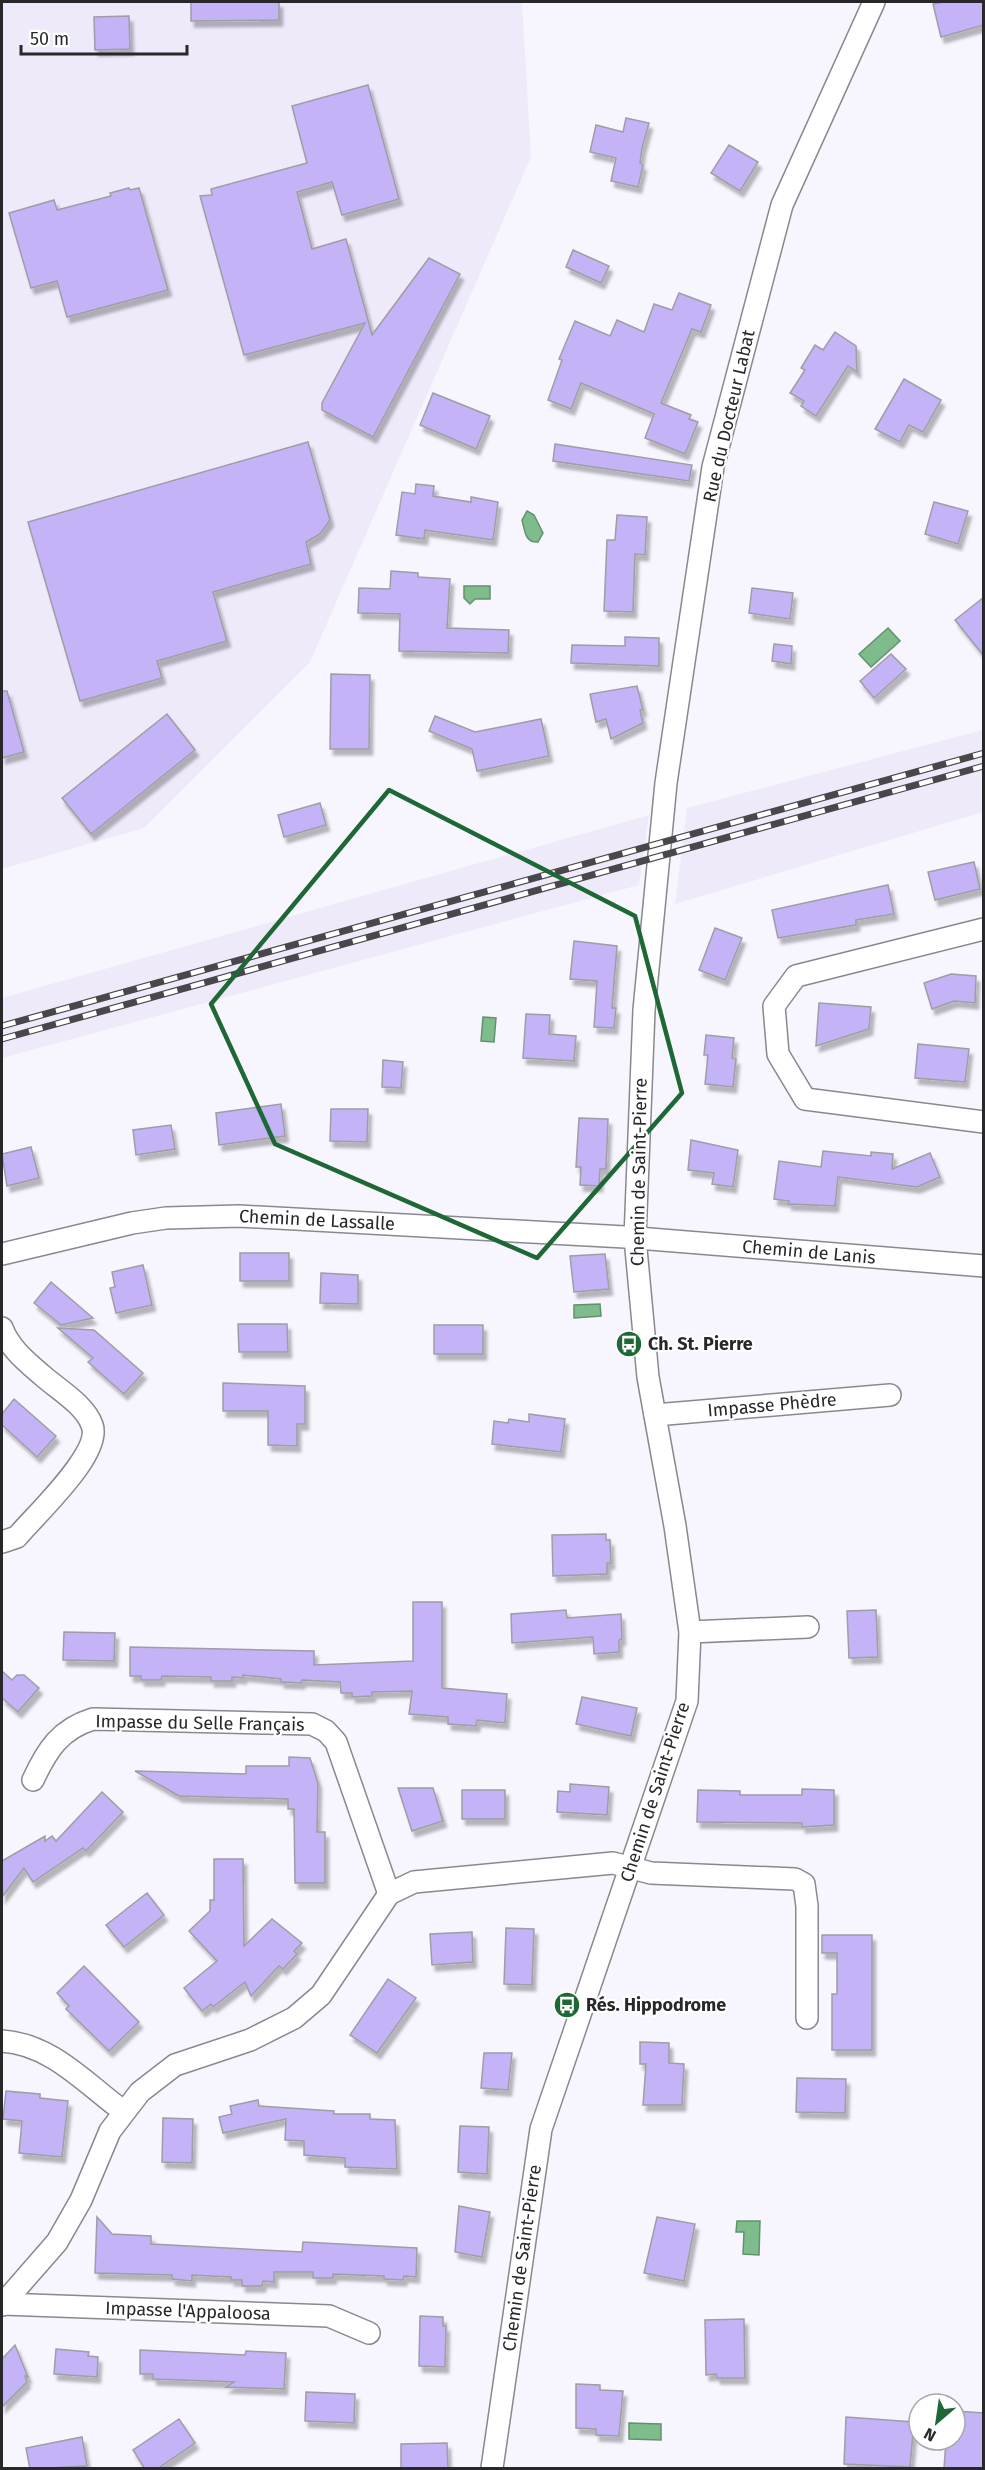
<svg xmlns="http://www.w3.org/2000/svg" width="985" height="2470" font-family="'Fira Sans',sans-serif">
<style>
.built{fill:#eeeafa}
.water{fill:#7ebd8b;stroke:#64906e;stroke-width:1.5}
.building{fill:#c4b3f6;stroke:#9f9da5;stroke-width:1.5;filter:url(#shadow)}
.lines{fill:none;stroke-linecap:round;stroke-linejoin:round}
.street-casing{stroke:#898890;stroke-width:24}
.street{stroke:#fff;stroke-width:21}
.rail-casing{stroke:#49474b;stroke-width:7}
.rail{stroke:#fff;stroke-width:4.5;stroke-dasharray:14;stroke-linecap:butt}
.marked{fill:none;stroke:#1e6836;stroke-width:4.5;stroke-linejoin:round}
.labels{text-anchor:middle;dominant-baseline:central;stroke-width:4.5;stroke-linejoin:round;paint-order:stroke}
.street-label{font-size:18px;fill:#28272a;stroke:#fff}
.poi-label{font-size:18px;font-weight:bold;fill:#28272a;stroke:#fff;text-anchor:start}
</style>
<defs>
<filter id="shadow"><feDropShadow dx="3.5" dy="6" stdDeviation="1.5" flood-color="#0004"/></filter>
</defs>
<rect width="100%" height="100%" fill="#f7f5fe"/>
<!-- built -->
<g class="built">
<path d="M2 2H522L531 157 310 662 144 828 2 869Z"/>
<path d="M983 730V812L675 904 687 808Z"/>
<path d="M649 815 639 885 2 1058V998Z"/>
</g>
<!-- water -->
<g class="water">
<path d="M527 511 534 515 543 533 538 542C525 543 525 531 522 520Z"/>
<path d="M464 586H490V599H475L470 604 464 598Z"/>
<path d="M888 628 900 641 871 667 859 654Z"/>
<path d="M483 1017 496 1018 494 1042 481 1041Z"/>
<path d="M600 1304 601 1316 574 1318V1305Z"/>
<path d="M737 2221H760L759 2255 743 2254 744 2232H736Z"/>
<path d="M629 2423 661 2424V2440L629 2439Z"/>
</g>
<!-- building -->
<g class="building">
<path d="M191 2H279V20L191 21Z"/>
<path d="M943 2H984V25L941 37 933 4Z"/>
<path d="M129 16 130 49 95 50 94 17Z"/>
<path d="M368 85 399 199 342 215 332 182 297 192 312 249 346 239 372 335 429 258 460 274 373 437 322 410V403L365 323 244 355 200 196 212 195 211 189 307 163 292 106Z"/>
<path d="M626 118 649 123 642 148 640 163 643 165 638 187 611 181 616 158 590 152 596 125 623 132Z"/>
<path d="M729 145 758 162 740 191 711 173Z"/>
<path d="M129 188 130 190 139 188 168 290 67 317 57 281 31 288 9 213 54 200 57 210 111 196 110 193Z"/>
<path d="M573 250 609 266 601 283 566 267Z"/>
<path d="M679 293 711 305 701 332 692 329 661 403 691 415 689 419 698 422 685 454 645 438 654 414 581 383 571 409 548 400 562 360 559 359 575 321 610 336 617 320 644 332 654 304 672 310Z"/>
<path d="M835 332 856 346 857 372 848 366 816 416 801 406 804 401 790 393 805 370 801 368 815 345 823 350Z"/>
<path d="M904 379 941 400 923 432 909 425 900 442 875 429Z"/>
<path d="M433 393 490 416 476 449 420 425Z"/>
<path d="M308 442 330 520 320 534 306 542 311 564 213 592 227 641 157 661 162 678 80 701 28 522Z"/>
<path d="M555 444 692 465 689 481 553 461Z"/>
<path d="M416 484 434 486 433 496 471 502V497L498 502 493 540 425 530 424 539 396 535 402 492 415 494Z"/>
<path d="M934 502 968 511 958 544 925 534Z"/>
<path d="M617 515 647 517 645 555 635 554 633 612 604 611 607 540H615Z"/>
<path d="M391 571 418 573V577L450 579 447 628 509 630 508 653 399 651 400 614 358 613 359 588 390 589Z"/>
<path d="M752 588 793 593 790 619 749 613Z"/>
<path d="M984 597V656L955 620Z"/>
<path d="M625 637 659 638V666L571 663 572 645 625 646Z"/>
<path d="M774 644 792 646 791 664 772 661Z"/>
<path d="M891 654 906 669 874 698 860 681Z"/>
<path d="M331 674 370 675 369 749H330Z"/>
<path d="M637 686 643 710H640L643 723 611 739 606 719 596 722 590 694Z"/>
<path d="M2 691H7L24 752 2 758Z"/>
<path d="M167 714 195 750 91 834 62 798Z"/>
<path d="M435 716 475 732 541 719 549 756 477 771 472 749 429 731Z"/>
<path d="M320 803 326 825 284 837 278 815Z"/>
<path d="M974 862 980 889 935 900 928 872Z"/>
<path d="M888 885 894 914 856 920V925L778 938 772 910Z"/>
<path d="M715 928 742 938 725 980 699 970Z"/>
<path d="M574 941 617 946 612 1008H616L614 1028 594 1027 597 981 570 979Z"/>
<path d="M951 974 976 976 975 1003 954 1001 932 1009 924 983Z"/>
<path d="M819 1003 871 1007 869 1029 816 1046Z"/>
<path d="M526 1014 550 1015 549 1034 576 1036 574 1061 523 1058Z"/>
<path d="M706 1035 734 1038 732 1058 736 1059 733 1087 705 1084 708 1055H704Z"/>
<path d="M918 1044 969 1049 965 1082 915 1078Z"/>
<path d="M383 1060 403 1062 401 1088 382 1087Z"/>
<path d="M281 1104 285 1136 219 1145 216 1113Z"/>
<path d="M331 1109H368L367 1142 330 1141Z"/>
<path d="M579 1118 608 1119 606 1169H600L599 1186 580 1185 581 1167H576Z"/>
<path d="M171 1125 175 1149 136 1155 133 1130Z"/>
<path d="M691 1140 738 1150 733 1187 712 1184 714 1173 688 1170Z"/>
<path d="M31 1147 39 1178 7 1186 2 1154Z"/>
<path d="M823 1151 871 1156V1152L893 1154 892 1169 930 1153 940 1177 917 1187 838 1177 835 1206 788 1204 789 1201 774 1199 779 1161 821 1167Z"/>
<rect x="240" y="1253" width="49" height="28"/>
<path d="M605 1254 609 1289 574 1292 570 1256Z"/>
<path d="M143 1265 152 1305 116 1313 110 1288 115 1287 112 1272Z"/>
<path d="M321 1273 358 1275V1304L320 1303Z"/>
<path d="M51 1282 93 1318 61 1325 34 1303Z"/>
<path d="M238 1324H287L288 1352H239Z"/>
<rect x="434" y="1325" width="49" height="29"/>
<path d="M58 1328 94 1330 143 1373 124 1394 88 1362 93 1358Z"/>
<path d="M223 1383 305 1386V1424H297V1446L268 1445V1411H223Z"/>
<path d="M14 1399 56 1436 37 1457 2 1425V1414Z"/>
<path d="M529 1414 565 1419 561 1452 492 1444 494 1421 508 1423 509 1419 529 1422Z"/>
<path d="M606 1534V1540H610L611 1563H607V1574L553 1576 552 1535Z"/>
<path d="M413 1602H442V1688L507 1694 505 1723 477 1720 476 1726 448 1724V1717L409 1714 412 1691 372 1692V1696L352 1697V1693H341L340 1682 302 1680 301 1683 281 1682V1679L243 1675V1678L232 1677V1681H211V1677L162 1676 161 1680H141V1676H130V1647L314 1651V1665L413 1661Z"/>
<path d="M566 1610 567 1618 621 1614 622 1639 619 1640V1652L594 1654 593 1637 512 1643 511 1614Z"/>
<path d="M876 1610 878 1657 849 1658 847 1611Z"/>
<path d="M64 1632 115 1633 114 1661 63 1660Z"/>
<path d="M2 1671 12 1680 17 1675H24L39 1688 18 1712 2 1698Z"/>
<path d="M582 1697 637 1708 631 1736 576 1724Z"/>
<path d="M289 1757 310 1758 318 1783 317 1832H325V1883H295L294 1809H288V1799L179 1796 135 1771 246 1774V1766H289Z"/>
<path d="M570 1784 609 1787 607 1815 557 1812 558 1791 570 1792Z"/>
<path d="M398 1788H433L443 1821 412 1831Z"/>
<path d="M802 1789 834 1790V1825L802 1827V1823L697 1822 698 1790 740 1791V1795H802Z"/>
<rect x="462" y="1790" width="43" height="29"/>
<path d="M102 1792 123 1812 86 1851 83 1848 33 1882 24 1868 2 1897V1861L45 1836V1841L52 1836 56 1841Z"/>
<path d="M214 1859H243L244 1946 272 1919 302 1943 294 1951 297 1954 283 1969 279 1966 251 1996 245 1982 213 2007 211 2004 202 2011 184 1988 217 1961 189 1931 210 1911V1900H214Z"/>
<path d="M147 1893 164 1915 124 1947 106 1925Z"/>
<path d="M506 1928 534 1929 532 1985 504 1984Z"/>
<path d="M472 1932 473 1962 432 1965 430 1934Z"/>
<path d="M822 1935H872V2050H832V1994H837V1953H822Z"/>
<path d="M84 1966 139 2022 109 2051 66 2009 69 2006 57 1993Z"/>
<path d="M388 1979 416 1998 377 2053 350 2035Z"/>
<path d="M640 2042 669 2043V2063L684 2064 682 2105H643L646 2064H640Z"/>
<path d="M484 2053H512L508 2090 481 2088Z"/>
<path d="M797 2078 846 2079 845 2113 796 2112Z"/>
<path d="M6 2091 40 2094V2098L68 2101 62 2157 19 2153 22 2121 3 2119Z"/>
<path d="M258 2100 259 2106 334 2111V2114H370V2119L395 2120 397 2169 345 2167V2158L304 2155V2141L285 2140 286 2119 223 2133 219 2117 232 2114 230 2106Z"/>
<path d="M163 2118 193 2119 192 2163 162 2162Z"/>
<path d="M460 2126 489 2127 487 2174 458 2172Z"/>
<path d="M459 2206 490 2212 482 2257 455 2252Z"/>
<path d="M97 2217 112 2234 151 2236V2244L302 2252 303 2242 417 2248 416 2277 404 2276 403 2280 384 2279V2276L333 2274V2278H313V2272H274V2282L263 2281 262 2286H242V2280H231V2277L192 2275V2281L172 2279V2275L95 2273Z"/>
<path d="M657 2217 695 2224 684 2281 644 2273Z"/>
<path d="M420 2316 443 2317V2326H446L445 2367 419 2366Z"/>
<path d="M744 2319 745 2378H717L716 2374 706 2375 705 2320Z"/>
<path d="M15 2345 28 2377 25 2376 27 2382 2 2407V2359Z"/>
<path d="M56 2349 89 2352 88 2356 98 2357 97 2377 54 2374Z"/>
<path d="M140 2350 245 2355 246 2351 286 2353 284 2389 226 2387 234 2382 153 2379V2374H140Z"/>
<path d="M576 2384 600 2385V2390L623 2391 619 2436 596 2435V2429L576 2428Z"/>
<path d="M306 2392 355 2394 354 2423 305 2421Z"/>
<path d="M955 2411 984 2413V2469H944L946 2440H955Z"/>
<path d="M846 2417 914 2422 910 2467 844 2464Z"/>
<path d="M179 2419 195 2443 157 2469H145L133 2450Z"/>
<path d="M82 2437 87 2466 30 2469 26 2448Z"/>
<path d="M447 2443 448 2469H401V2444Z"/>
</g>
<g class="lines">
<defs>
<g id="street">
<path d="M984 929 796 976 774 1006 778 1054 805 1099 984 1122"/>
<path d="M2 1254 132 1223 166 1218 239 1216 625 1237 984 1266"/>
<path d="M2 1328C10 1349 27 1362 43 1376 59 1390 85 1405 92 1425 103 1453 35 1515 17 1537L2 1542"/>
<path d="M655 1415 890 1395"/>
<path d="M690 1632 808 1627"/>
<path d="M33 1780C47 1750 60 1729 93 1719L312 1724 326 1731 336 1742 389 1894"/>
<path d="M2 2041C51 2044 85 2083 123 2111"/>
<path d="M3 2304 329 2316 369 2333"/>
<path d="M2 2305 57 2242 81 2200 110 2131 140 2092 175 2065 250 2040 294 2018 321 1995 389 1894 414 1882 613 1863 651 1873 795 1879 804 1884 807 1906V2018"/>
<path d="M492 2468 541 2129 687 1701 690 1632 675 1526 648 1377 635 1238 644 1010 666 783 713 467 782 205 874 2"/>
</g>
</defs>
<!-- street casing -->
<use href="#street" class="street-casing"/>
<!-- street -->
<use href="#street" class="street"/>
<defs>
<g id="rail">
<path d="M2 1026 984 753"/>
<path d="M2 1039 984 766"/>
</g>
</defs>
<!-- rail casing -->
<use href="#rail" class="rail-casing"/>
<!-- rail -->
<use href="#rail" class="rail"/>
</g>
<!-- marked area -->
<path class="marked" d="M389 790 635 916 682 1093 537 1258 275 1144 211 1004Z"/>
<!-- icons -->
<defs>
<symbol id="bus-disc" viewBox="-11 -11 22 22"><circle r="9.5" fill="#1e6836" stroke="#fff"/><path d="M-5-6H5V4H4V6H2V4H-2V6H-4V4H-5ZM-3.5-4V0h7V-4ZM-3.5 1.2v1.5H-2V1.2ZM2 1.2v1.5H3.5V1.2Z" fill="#fff"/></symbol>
</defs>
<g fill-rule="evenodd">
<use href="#bus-disc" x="614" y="1329" width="30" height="30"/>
<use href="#bus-disc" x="552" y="1990" width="30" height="30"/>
</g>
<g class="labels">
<!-- street labels -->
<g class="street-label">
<text transform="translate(729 416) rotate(-77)">Rue du Docteur Labat</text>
<text transform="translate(639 1172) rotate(-89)">Chemin de Saint-Pierre</text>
<text transform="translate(317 1220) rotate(3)">Chemin de Lassalle</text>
<text transform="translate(809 1252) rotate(5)">Chemin de Lanis</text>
<text transform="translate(772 1405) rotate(-5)">Impasse Phèdre</text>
<text transform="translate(200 1723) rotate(1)">Impasse du Selle Français</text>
<text transform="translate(655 1792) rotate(-72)">Chemin de Saint-Pierre</text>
<text transform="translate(522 2258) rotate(-82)">Chemin de Saint-Pierre</text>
<text transform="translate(188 2311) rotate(2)">Impasse l'Appaloosa</text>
</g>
<!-- poi labels -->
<g class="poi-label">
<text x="648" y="1344">Ch. St. Pierre</text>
<text x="586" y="2005">Rés. Hippodrome</text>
</g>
</g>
<!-- border -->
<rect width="985" height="2470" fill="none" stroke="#28272a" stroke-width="6"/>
<!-- north arrow -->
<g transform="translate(937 2422) rotate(209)"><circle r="28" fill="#ffffff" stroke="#a9a9aa" stroke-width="1.5"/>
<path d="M0-4.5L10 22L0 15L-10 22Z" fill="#1e6836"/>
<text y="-9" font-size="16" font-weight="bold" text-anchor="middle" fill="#28272a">N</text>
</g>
<!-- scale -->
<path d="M21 45v9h166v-9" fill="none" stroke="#28272a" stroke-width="3"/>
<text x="30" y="45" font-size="18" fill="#28272a" stroke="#ffffff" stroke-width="4.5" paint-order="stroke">50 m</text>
</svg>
